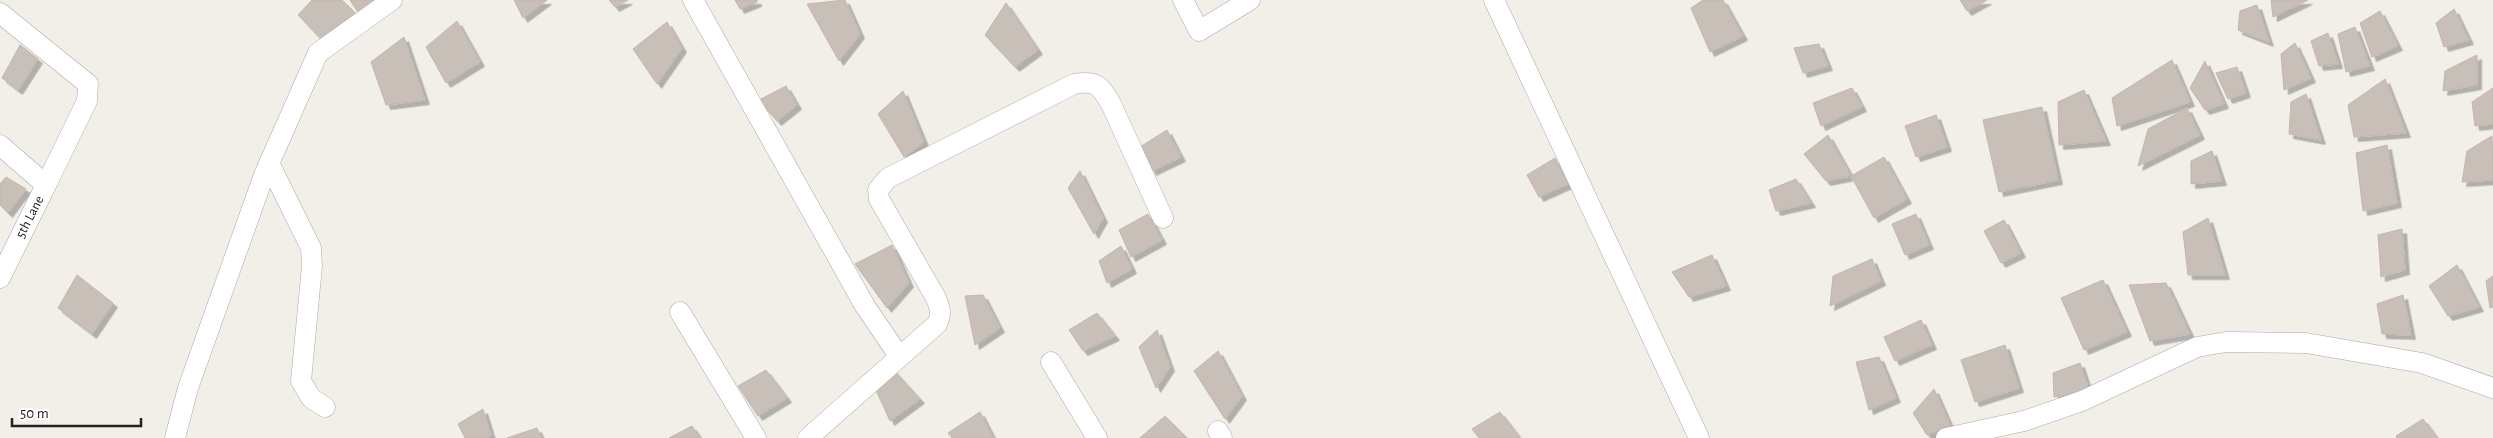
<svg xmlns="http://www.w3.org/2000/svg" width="2493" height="438" font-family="'Alegreya Sans',sans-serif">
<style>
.building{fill:#c7bfb8;stroke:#c4b6ab;filter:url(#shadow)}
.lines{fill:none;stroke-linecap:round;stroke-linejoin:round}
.minor-casing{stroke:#a9a9a9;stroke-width:21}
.minor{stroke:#fff;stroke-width:20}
.labels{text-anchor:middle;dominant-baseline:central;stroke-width:5;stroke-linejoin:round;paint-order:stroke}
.street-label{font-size:14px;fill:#222;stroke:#fff}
</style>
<defs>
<filter id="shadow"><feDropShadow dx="4.5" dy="4.5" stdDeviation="0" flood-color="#0004"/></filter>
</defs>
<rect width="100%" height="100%" fill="#f2efe9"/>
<!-- building -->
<g class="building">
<path d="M312 0H342L357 15 322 40 298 15Z"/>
<path d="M350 0H379L359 14Z"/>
<path d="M514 0H547L523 18Z"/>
<path d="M609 0H628L615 7Z"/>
<path d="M735 0H757V2L740 9Z"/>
<path d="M845 0 860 34 839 61 807 4Z"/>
<path d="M1703 0H1723L1743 36 1710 52 1691 8Z"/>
<path d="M1960 0H1987L1967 11Z"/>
<path d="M2271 0H2308L2273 17Z"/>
<path d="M1006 3 1038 50 1015 67 985 35Z"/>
<path d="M2257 5 2269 42 2238 30 2240 11Z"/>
<path d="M2454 9 2469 40 2444 47 2436 23Z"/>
<path d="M2380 11 2398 46 2372 57 2360 23Z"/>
<path d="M457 21 480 62 446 83 426 47Z"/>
<path d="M667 22 682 48 657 84 633 49Z"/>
<path d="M2355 27 2370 66 2346 72 2338 34Z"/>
<path d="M2328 33 2338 64 2319 66 2311 41Z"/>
<path d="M404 37 425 100 386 105 371 62Z"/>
<path d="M2295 43 2311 78 2284 90 2281 54Z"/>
<path d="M1819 44 1828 66 1803 73 1794 48Z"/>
<path d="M20 45 38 59 18 90 2 78Z"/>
<path d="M2477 55V85L2443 91 2445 71Z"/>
<path d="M2172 60 2190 102 2117 126 2112 98Z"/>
<path d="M2205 61 2224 104 2205 110 2190 88Z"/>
<path d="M2237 67 2246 93 2228 99 2216 73Z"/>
<path d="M2385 79 2406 133 2354 137 2348 105Z"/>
<path d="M786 86 797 105 777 121 759 100Z"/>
<path d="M1852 88 1862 107 1821 126 1813 103Z"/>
<path d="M2493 88V124L2475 126 2472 102Z"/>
<path d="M2084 90 2106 141 2059 145 2058 102Z"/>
<path d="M903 91 924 142 904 157 878 114Z"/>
<path d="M2306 94 2321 140 2289 134 2291 102Z"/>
<path d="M2042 107 2058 180 1999 192 1983 120Z"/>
<path d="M2187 108 2200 135 2138 166 2148 129Z"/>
<path d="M1936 115 1947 147 1916 157 1905 126Z"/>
<path d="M1167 130 1181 157 1152 171 1140 147Z"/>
<path d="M1828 135 1851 176 1826 181 1804 154Z"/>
<path d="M2492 136 2493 180 2462 182 2467 151Z"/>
<path d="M2387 145 2397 203 2363 211 2356 153Z"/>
<path d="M2212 151 2222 181 2191 184V161Z"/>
<path d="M1884 157 1907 199 1874 218 1851 176Z"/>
<path d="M1555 158 1568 184 1539 197 1527 175Z"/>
<path d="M1080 171 1103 218 1094 234 1068 188Z"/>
<path d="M6 177 26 189 8 213 0 205V184Z"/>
<path d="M1796 179 1811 203 1776 211 1769 190Z"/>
<path d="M1148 214 1162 240 1131 257 1119 230Z"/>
<path d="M1916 214 1929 245 1905 255 1892 224Z"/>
<path d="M2208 218 2225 275H2188L2183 232Z"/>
<path d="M2004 220 2021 253 2001 263 1984 231Z"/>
<path d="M2402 229 2405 270 2381 277 2378 235Z"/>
<path d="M892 245 909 283 887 308 855 264Z"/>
<path d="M1121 246 1132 269 1107 283 1099 261Z"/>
<path d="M1712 255 1726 286 1689 297 1672 272Z"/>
<path d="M1872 259 1881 281 1830 306 1833 276Z"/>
<path d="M2457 265 2479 307 2448 316 2429 286Z"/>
<path d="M77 275 113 303 92 334 58 308Z"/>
<path d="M2493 276V307L2490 308 2486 281Z"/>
<path d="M2103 280 2127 332 2084 350 2061 298Z"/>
<path d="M2166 283 2190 334 2150 341 2129 285Z"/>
<path d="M983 295 1000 328 975 345 965 296Z"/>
<path d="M2403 295 2411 335 2382 334 2377 304Z"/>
<path d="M1097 313 1115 336 1083 351 1069 330Z"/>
<path d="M1921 320 1932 345 1895 361 1884 337Z"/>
<path d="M1157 330 1170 367 1156 388 1139 347Z"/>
<path d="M2005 345 2019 388 1975 402 1961 360Z"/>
<path d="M1218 351 1242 396 1225 419 1194 371Z"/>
<path d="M1879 357 1896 398 1869 410 1856 362Z"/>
<path d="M2080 363 2089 391 2054 397 2053 373Z"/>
<path d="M890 366 920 399 890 421 875 388Z"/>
<path d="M766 370 787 398 758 416 738 386Z"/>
<path d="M1934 389 1950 425 1927 435 1913 413Z"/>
<path d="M483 409 491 435 487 438H465L458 424Z"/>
<path d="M980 412 993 438H952L948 433Z"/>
<path d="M1500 412 1520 438H1479L1472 429Z"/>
<path d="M1165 416 1187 438H1140Z"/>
<path d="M2423 419 2437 438H2397L2396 436Z"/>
<path d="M692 426 700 438H669Z"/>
<path d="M537 428 541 438H507Z"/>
</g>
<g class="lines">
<defs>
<g id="minor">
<path d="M693 0 865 306 899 356"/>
<path d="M1183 0 1199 31 1250 0"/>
<path d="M1494 0 1699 438"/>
<path d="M0 13 88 84 87 101 46 185"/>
<path d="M0 145 46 185 0 278"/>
<path d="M269 163 311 248 312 266 301 381 311 398 325 407"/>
<path d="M680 312 756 438"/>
<path d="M1051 362 1097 438"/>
<path d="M1218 431 1222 438"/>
<path d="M175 438 188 388 264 175 318 53 392 0"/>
<path d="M808 438 937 324C942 314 940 308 936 298L879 199 878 190 888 178 1074 84C1096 80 1100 85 1111 104L1163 218"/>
<path d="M1946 438 2024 421 2082 401 2197 347 2226 342 2306 343 2422 363 2493 388"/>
</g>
</defs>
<!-- minor casing -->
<use href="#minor" class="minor-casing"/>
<!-- minor -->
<use href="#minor" class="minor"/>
</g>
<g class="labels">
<!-- street labels -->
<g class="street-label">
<text transform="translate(30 217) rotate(-63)">5th Lane</text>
</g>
</g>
<!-- scale -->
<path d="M12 418v8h129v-8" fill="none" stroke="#222222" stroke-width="2.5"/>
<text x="20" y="418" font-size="15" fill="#222222" stroke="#ffffff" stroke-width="4" paint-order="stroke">50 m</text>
</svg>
